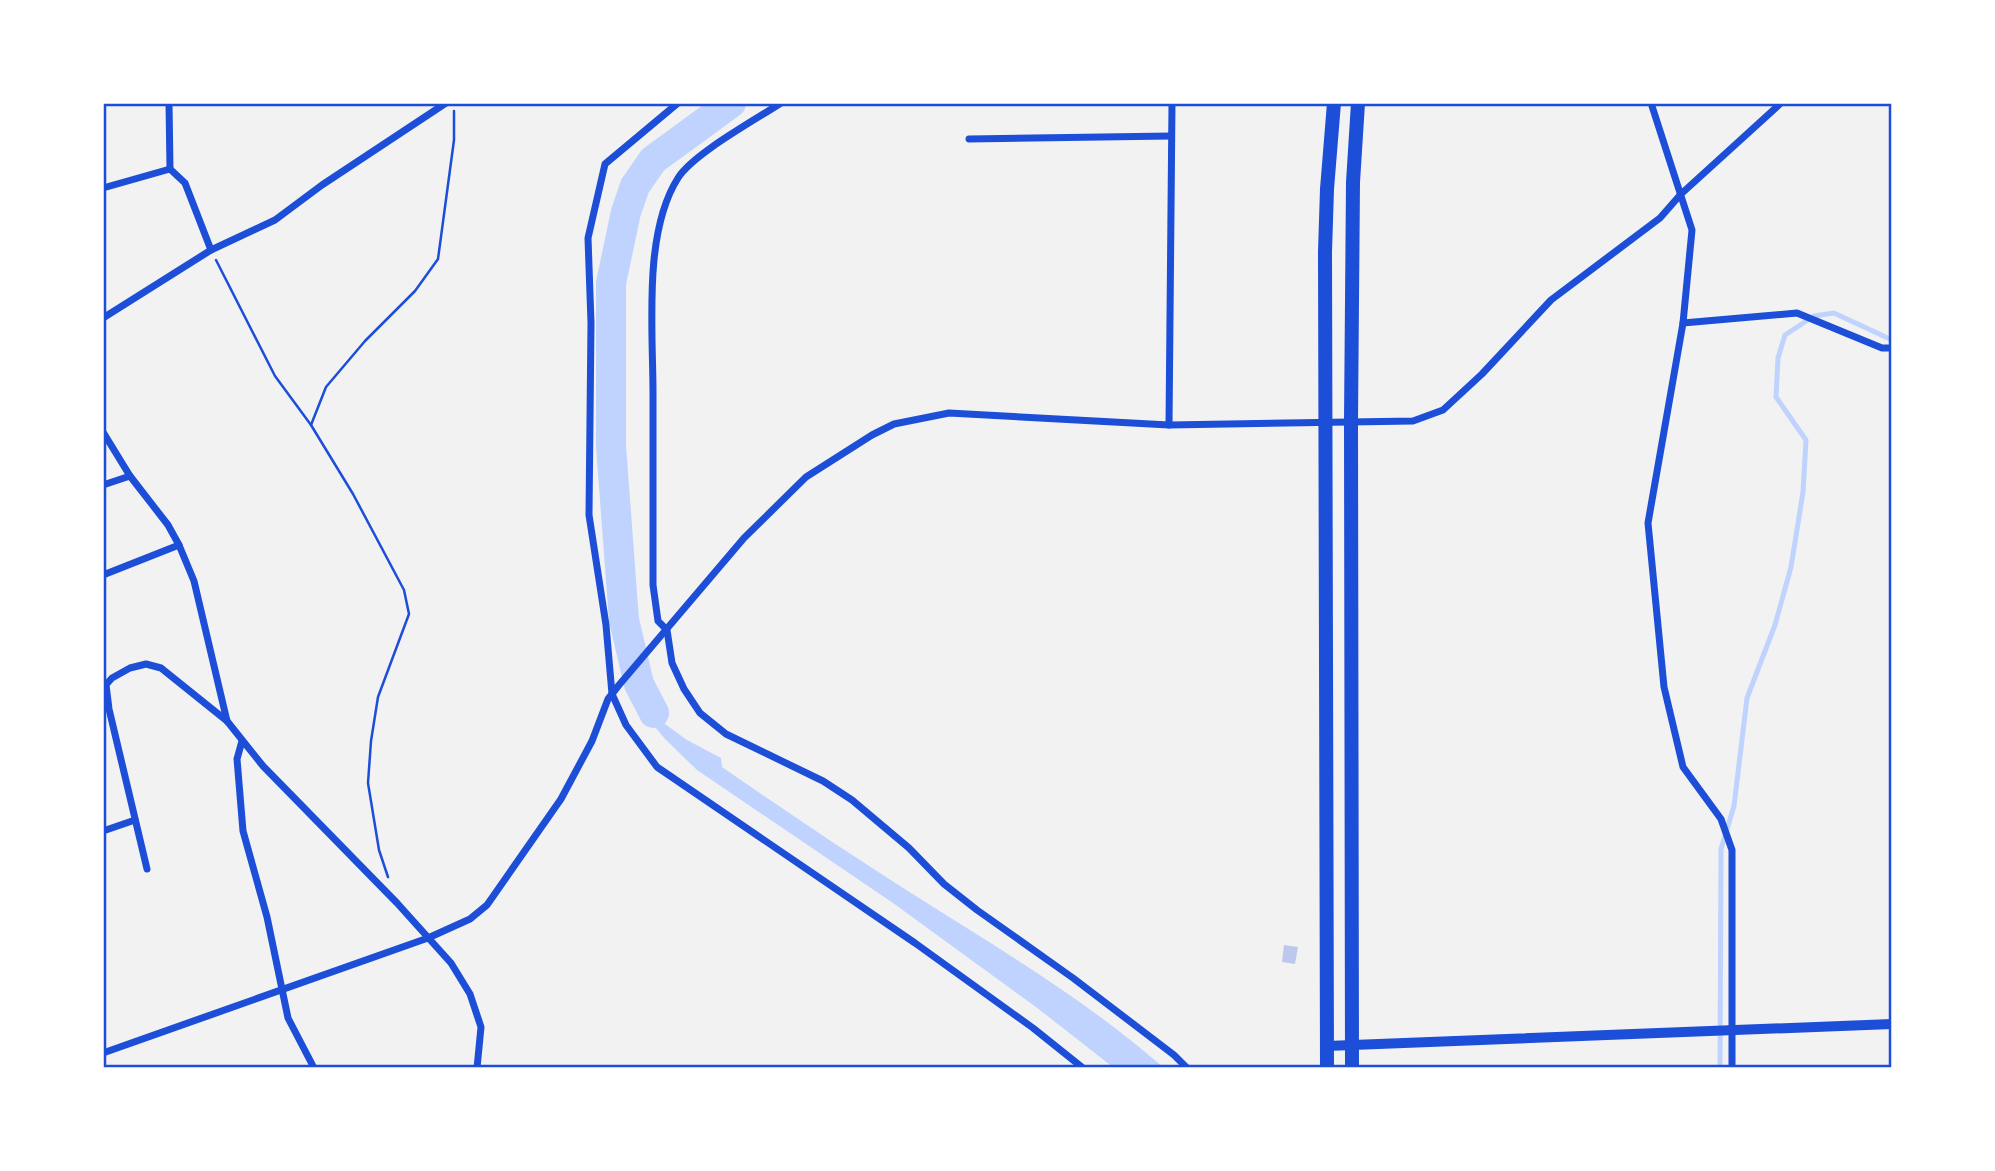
<svg xmlns="http://www.w3.org/2000/svg" width="1995" height="1171" font-family="Signika,sans-serif">
<style>
.water{fill:#bfd3fe}
.lines{fill:none;stroke-linecap:round;stroke-linejoin:round}
.stream{stroke:#bfd3fe;stroke-width:5}
.river{stroke:#bfd3fe;stroke-width:30}
.building{fill:#bdc9ec}
.path{stroke:#1d4ed8;stroke-width:2.5}
.minor{stroke:#1d4ed8;stroke-width:7}
.tertiary{stroke:#1d4ed8;stroke-width:10}
.trunk{stroke:#1d4ed8;stroke-width:14}
.neatline{fill:none;stroke:#1d4ed8;stroke-width:2.5}
</style>
<rect width="100%" height="100%" fill="#f2f2f2"/>
<!-- water -->
<path class="water" d="M640 675 665 724 687 740 721 758 722 767C781 808 840 848 900 886 991 944 1083 997 1164 1068H1114L1036 1007 893 903 697 770 665 739 651 722 634 683Z"/>
<g class="lines">
<!-- stream -->
<path class="stream" d="M1720 1068 1721 849 1734 806 1747 698 1775 625 1791 567 1803 492 1806 440 1776 397 1778 358 1785 335 1814 316 1834 313 1892 340"/>
<!-- river -->
<path class="river" d="M654 713 639 684 624 620 611 446V283L626 212 635 186 653 160 731 103"/>
</g>
<!-- building -->
<path class="building" d="M1284 945 1298 947 1295 964 1282 962Z"/>
<g class="lines">
<!-- path -->
<g class="path">
<path d="M216 260 275 376 311 425 353 494 404 590 409 614 378 697 371 741 368 783 379 850 388 877"/>
<path d="M311 425 326 387 365 341 415 291 438 259 454 140V111"/>
</g>
<!-- minor -->
<g class="minor">
<path d="M169 103 170 169"/>
<path d="M678 103 605 164 588 238 591 323 589 515 606 625 612 694 626 725 657 767 915 943 1033 1028 1083 1068"/>
<path d="M781 103C755 120 693 154 678 178 643 233 653 329 653 393 653 457 653 521 653 585L658 621 667 630 672 663 684 689 700 713 726 734 823 781 852 800 909 848 944 884 977 910 1073 978 1174 1055 1187 1068"/>
<path d="M1651 103 1692 230 1683 323 1648 523 1664 687 1683 767 1721 819 1732 850V1068"/>
<path d="M969 139 1171 136"/>
<path d="M103 188 170 169 185 183 211 250"/>
<path d="M103 318 211 250 275 220 322 185 446 103"/>
<path d="M1683 323 1797 313 1882 348H1892"/>
<path d="M1169 425 1172 103"/>
<path d="M103 432 130 476 168 525 179 545 194 581 227 721"/>
<path d="M103 485 130 476"/>
<path d="M103 575 179 545"/>
<path d="M106 685 109 709 147 869"/>
<path d="M103 688 112 678 130 668 146 664 161 668 227 721 263 766 397 903 451 963 470 994 481 1027 477 1068"/>
<path d="M242 741 237 759 243 831 267 917 288 1018 314 1068"/>
<path d="M103 831 135 820"/>
<path d="M103 1053 428 938 470 919 487 905 561 799 592 741 608 699 619 685 744 538 806 477 872 435 894 424 949 413 1169 425 1413 421 1443 410 1482 374 1551 300 1660 218 1681 194 1781 103"/>
</g>
<!-- tertiary -->
<path class="tertiary" d="M1327 1046 1892 1024"/>
<!-- trunk -->
<g class="trunk">
<path d="M1327 1068 1325 252 1327 189 1334 103"/>
<path d="M1352 1068 1351 421 1353 182 1358 103"/>
</g>
</g>
<!-- border -->
<rect width="1995" height="1171" fill="none" stroke="#ffffff" stroke-width="210"/>
<rect x="105" y="105" width="1785" height="961" class="neatline"/>
</svg>
